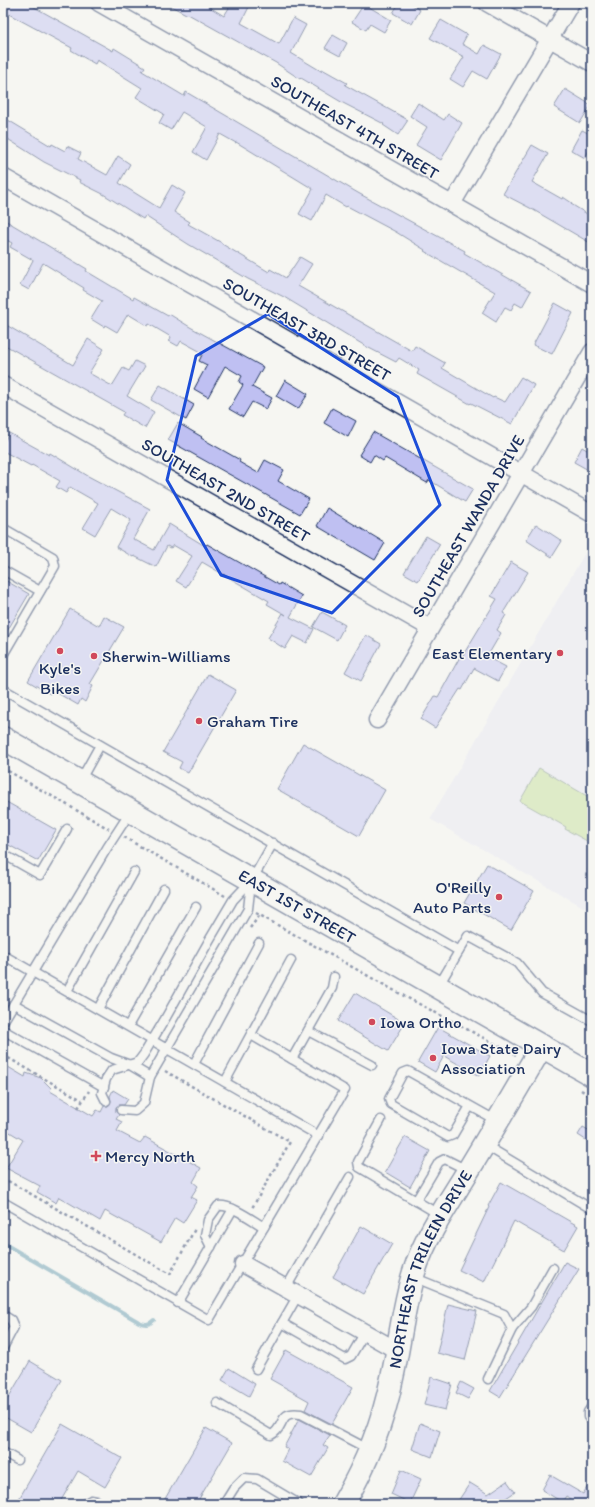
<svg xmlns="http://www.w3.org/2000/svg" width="595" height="1507" font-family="Itim,sans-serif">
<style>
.built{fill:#e6e6f2}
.green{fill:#c2de95;stroke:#6e867a}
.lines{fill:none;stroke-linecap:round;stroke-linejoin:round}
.stream{stroke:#5c95ab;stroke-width:4}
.building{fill:#bfc0f2;stroke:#1b2f5e}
.lane-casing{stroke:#1b2f5e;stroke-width:11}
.street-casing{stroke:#1b2f5e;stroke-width:19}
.secondary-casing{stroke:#1b2f5e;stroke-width:25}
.path{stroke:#1b2f5e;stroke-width:2.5;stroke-dasharray:3 3;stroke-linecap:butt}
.lane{stroke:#f6f6f2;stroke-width:8}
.street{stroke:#f6f6f2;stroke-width:16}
.secondary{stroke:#f6f6f2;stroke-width:22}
.marked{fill:none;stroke:#1d4ed8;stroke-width:3;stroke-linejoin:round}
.poi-dot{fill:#d1495b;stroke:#f6f6f2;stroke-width:1.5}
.labels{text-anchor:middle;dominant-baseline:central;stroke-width:3;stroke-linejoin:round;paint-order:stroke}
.street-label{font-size:17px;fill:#1b2f5e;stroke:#f6f6f2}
.poi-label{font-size:17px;fill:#1b2f5e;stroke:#f6f6f2;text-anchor:start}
</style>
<rect width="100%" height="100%" fill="#f6f6f2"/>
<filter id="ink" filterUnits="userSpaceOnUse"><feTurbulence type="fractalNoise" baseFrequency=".025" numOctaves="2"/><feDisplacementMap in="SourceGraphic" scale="8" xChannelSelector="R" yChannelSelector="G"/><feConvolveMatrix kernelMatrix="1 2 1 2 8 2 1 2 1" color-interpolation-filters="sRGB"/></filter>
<g filter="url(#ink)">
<!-- built -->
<path class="built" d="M592 541V912L430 819Z"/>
<!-- green -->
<path class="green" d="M539 768 592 799V833L587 841 565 829 566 827 520 801Z"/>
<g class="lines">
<!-- stream -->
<path class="stream" d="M3 1243 139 1322C145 1325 149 1325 154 1320"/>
</g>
<!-- building -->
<g class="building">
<path d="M3 3H27L113 51 114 48 145 67 142 71 184 96 186 92 358 193 465 251 464 253 531 291 522 307 515 303 511 310 505 307 496 322 482 313 495 292 424 251 425 250 396 232 347 206 346 207 326 195 312 221 299 214 313 189 236 142V143L220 134 206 160 193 152 207 127 182 112 171 130 159 123 164 114 136 97 142 88 97 60 95 64 71 50 72 48 3 11Z"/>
<path d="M165 3H203L224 16 232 3H251L241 23 279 44 293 18 306 25 291 53 321 71 322 69 347 83 345 85 408 120 398 135 383 125 384 124 343 103 301 78 300 79 276 63 188 14V15Z"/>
<path d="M399 3H409L420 10 412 24 393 13Z"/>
<path d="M364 4 391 20 384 32 370 24 366 30 352 22Z"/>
<path d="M441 20 467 35 462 44 479 54 484 45 501 54 487 79 473 71 463 87 450 79 464 57 430 38Z"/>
<path d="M333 35 347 43 340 56 325 48Z"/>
<path d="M565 89 591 105 580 123 554 107Z"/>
<path d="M418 103 444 120 448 114 462 123 441 160 416 145 427 127 410 116Z"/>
<path d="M3 117 51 146 52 144 65 151 67 146 81 153 78 159 107 175 118 156 130 164 119 183 159 208 172 185 185 193 174 212 190 222 188 224 222 243V244L269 272 270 269 286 278 300 257 312 264 298 286 412 351 415 346 445 363 442 368 493 398 494 397 505 402 521 377 534 385 512 424 471 403 470 404 417 374 419 370 399 358 396 362 367 347 284 297 248 279 188 244 145 216 143 219 103 194 79 182 80 180 44 162 3 136Z"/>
<path d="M582 130 592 135V144L585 158 571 150Z"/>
<path d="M532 145 548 154 532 182 562 199 563 197 572 203 571 204 592 217V244L530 208 503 194Z"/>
<path d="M3 219 87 269 86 271 133 299 134 297 168 316 169 314 190 327 263 367 252 387 272 398 266 409 252 402 243 417 229 409 243 385 239 382 242 376 225 366 208 397 194 389 207 365 199 361 203 353 181 341 178 346 169 341 171 337 149 324 148 326 128 314 117 332 105 325 104 327 91 319 102 301 83 290 84 288 43 263 29 290 20 285 33 260 10 247 12 243 3 238Z"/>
<path d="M555 303 573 313 552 354 533 345Z"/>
<path d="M3 323 73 365 88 339 104 349 89 373 112 386 123 368 129 371 135 361 145 366 127 396 154 412 145 428 122 415 124 412 3 344Z"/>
<path d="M285 380 308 394 298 409 276 396Z"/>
<path d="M160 385 194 405 186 420 151 400Z"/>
<path d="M332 408 356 421 348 437 324 423Z"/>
<path d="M178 423 202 437 201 438 240 460 239 462 258 473 265 460 284 470 278 481 309 499 300 514 168 440Z"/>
<path d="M373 432 473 489 465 502 429 480 427 483 385 458 383 461 374 455 370 462 359 455Z"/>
<path d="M9 433 49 455 50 453 88 476 150 509 133 539 154 550 169 524 205 546 207 544 279 585 280 583 302 596 290 617 314 629 307 643 293 636 285 649 268 638 283 613 286 615 267 604 269 601 202 562 186 587 176 581 192 556 173 545 171 548 167 546 156 567 134 556 133 557 116 547 131 520 111 508 95 535 83 528 98 503 70 487 66 493 56 487 60 481 32 465 31 466 3 451V444Z"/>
<path d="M582 447 592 453V472L574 462Z"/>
<path d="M327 508 385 543 375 560 317 526Z"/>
<path d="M536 524 562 541 552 557 526 540Z"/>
<path d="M426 536 440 544 418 581 404 573Z"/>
<path d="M511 562 528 572 503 613 506 615 497 630 501 633 487 657 506 667 498 681 474 668 462 690 460 689 435 728 421 719 435 696 438 697 461 655H463L497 599 491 596Z"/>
<path d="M3 579 29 594 3 638Z"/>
<path d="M70 609 99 626 104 616 124 627 90 684 93 686 85 702 81 699 78 705 52 690 50 694 28 681Z"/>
<path d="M322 612 345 625 337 640 313 627Z"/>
<path d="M366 635 381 644 361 681 345 672Z"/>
<path d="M208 674 236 690 188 773 179 768 182 762 163 752Z"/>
<path d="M303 743 385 790 359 836 277 789Z"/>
<path d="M3 800 56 830 38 861 3 842Z"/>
<path d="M487 864 534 891 511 930 464 903Z"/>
<path d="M355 993 405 1023 388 1051 338 1021Z"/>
<path d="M438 1027 490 1056 479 1076 444 1056 435 1072 418 1062Z"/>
<path d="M3 1064 25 1077 26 1073 41 1078 51 1088 50 1091 93 1116 97 1110 101 1112 104 1106H108L110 1104 111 1101 110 1096 113 1090 128 1099 124 1105H119L116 1107V1112L119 1115 116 1119 122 1122 117 1131 140 1143 145 1137 201 1168 193 1182 198 1186 191 1197 197 1200 183 1223 175 1218 161 1242 105 1211 100 1221 59 1197 56 1203 37 1192 40 1186 6 1168 23 1140 3 1128Z"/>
<path d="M583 1127 592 1132V1144L578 1135Z"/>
<path d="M405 1137 430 1151 410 1187 385 1172Z"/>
<path d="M501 1182 578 1226 564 1250 514 1221 484 1282 459 1270 489 1207 488 1206Z"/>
<path d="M361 1226 392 1244 363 1294 333 1277Z"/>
<path d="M565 1262 579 1269 500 1397 490 1391Z"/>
<path d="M448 1304 477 1311 465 1360 437 1353Z"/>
<path d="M286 1350 353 1387 332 1424 305 1410 309 1401 270 1379Z"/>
<path d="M30 1361 62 1380 31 1432 3 1416V1407Z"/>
<path d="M229 1368 255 1384 249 1396 222 1380Z"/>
<path d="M431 1377 452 1384 445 1410 424 1405Z"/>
<path d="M461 1382 474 1389 468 1399 456 1393Z"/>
<path d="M299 1419 330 1435 323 1445 328 1448 311 1477 282 1461 288 1449 284 1447Z"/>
<path d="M420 1423 440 1431 432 1457 412 1449Z"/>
<path d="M62 1424 122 1458 105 1487 78 1471 59 1504H16Z"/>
<path d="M206 1428 232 1443 215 1472 196 1504H162Z"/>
<path d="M401 1470 421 1479 410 1503 391 1494Z"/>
<path d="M550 1475 583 1494 592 1479V1504H577L578 1503 566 1496 562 1502 542 1490Z"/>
<path d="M507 1481 515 1492 500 1502 503 1504H456L470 1483 488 1494Z"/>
</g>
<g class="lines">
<defs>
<g id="lane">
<path d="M3 528 53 557 55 566 3 655"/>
<path d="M3 570 40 591"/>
<path d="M3 689 459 951"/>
<path d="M80 781 100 745"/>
<path d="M3 854 40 875 67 829"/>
<path d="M3 955 319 1136"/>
<path d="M439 985 468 936 517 963 542 993 592 1021"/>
<path d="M67 991 134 872"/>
<path d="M14 1004 111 1058 130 1065 150 1077"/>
<path d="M98 1009 164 889"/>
<path d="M3 1022 107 848 131 811"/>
<path d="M128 1026 196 907"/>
<path d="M3 1030 104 1087"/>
<path d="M308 1031 372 1065"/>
<path d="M292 1059 332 988 334 977"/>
<path d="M194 1064 259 943"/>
<path d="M225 1082 291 960"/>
<path d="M106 1101 102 1093 106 1079 112 1070 138 1062 144 1054 165 1019 210 939 233 900 252 880 273 843"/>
<path d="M470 1106 453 1135 448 1137 391 1104 389 1099 403 1073 408 1071 497 1121"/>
<path d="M121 1110 135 1111 144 1103 150 1077 248 909 251 882"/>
<path d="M381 1120 358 1162 359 1167 440 1215"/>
<path d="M485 1145 590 1208"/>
<path d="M416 1201 439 1162 445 1159 467 1170"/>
<path d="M3 1202 209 1320 345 1090 251 1035"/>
<path d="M211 1247 205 1235 208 1220 218 1206C231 1204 252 1220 264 1227"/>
<path d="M413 1277 504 1314 512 1329 488 1379"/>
<path d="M286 1288 350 1177"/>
<path d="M298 1295 282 1323 345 1359 351 1356 365 1332"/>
<path d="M178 1303 233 1209"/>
<path d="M3 1315 11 1320 14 1327 3 1348"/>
<path d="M512 1329 531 1307 553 1268"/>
<path d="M256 1369 282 1323"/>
<path d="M217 1403 271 1435C286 1428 277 1410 301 1414L370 1450"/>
<path d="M592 1406 588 1412V1417L592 1421"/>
<path d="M3 1452 17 1460"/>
<path d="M84 1504 91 1500 97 1501 100 1504"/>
<path d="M224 1504 234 1488 244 1478 257 1479 299 1504"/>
</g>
<g id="street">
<path d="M99 3 592 284"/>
<path d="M487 3 592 63"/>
<path d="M3 177 592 514"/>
<path d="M452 204 571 3"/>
<path d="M3 385 430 628"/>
<path d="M377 720 592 352"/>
<path d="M243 1264 398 1351"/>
</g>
<g id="secondary">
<path id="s1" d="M3 738 592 1075"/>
<path id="s2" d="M343 1504C366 1465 383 1423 392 1378 400 1343 403 1306 414 1272 425 1238 445 1208 463 1179 490 1135 516 1090 542 1046"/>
</g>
</defs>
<!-- lane casing -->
<use href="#lane" class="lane-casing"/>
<!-- street casing -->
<use href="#street" class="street-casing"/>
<!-- secondary casing -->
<use href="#secondary" class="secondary-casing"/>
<!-- path -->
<g class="path">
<path d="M3 768 109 829"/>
<path d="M592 785 588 793 592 795"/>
<path d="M124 837 225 896"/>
<path d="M587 876 586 875 592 864"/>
<path d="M256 913 404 996 516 1055"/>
<path d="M250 928 260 915"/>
<path d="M3 1055 82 1100"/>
<path d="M165 1071 290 1142 252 1208"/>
<path d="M581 1090 592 1097"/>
<path d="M78 1108 89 1091"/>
<path d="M3 1178 170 1274 195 1229"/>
</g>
<!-- lane -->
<use href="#lane" class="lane"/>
<!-- street -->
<use href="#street" class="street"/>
<!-- secondary -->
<use href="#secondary" class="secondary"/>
</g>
</g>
<!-- marked area -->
<path d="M0 0H595V1507H0ZM268 314 398 397 440 505 332 613 221 575 167 480 196 356Z" fill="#f6f6f2" fill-opacity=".55" fill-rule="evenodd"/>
<path class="marked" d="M268 314 398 397 440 505 332 613 221 575 167 480 196 356Z"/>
<!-- markers -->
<g class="poi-dot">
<circle cx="60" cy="651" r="4"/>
<circle cx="560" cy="653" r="4"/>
<circle cx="94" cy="656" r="4"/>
<circle cx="199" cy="721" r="4"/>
<circle cx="499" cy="897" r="4"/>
<circle cx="372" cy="1022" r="4"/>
<circle cx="433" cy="1058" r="4"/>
<path d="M94 1150h4v4h4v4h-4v4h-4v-4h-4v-4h4z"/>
</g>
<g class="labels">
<!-- street labels -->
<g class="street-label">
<text transform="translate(355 127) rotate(30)">SOUTHEAST 4TH STREET</text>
<text transform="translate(307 329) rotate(30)">SOUTHEAST 3RD STREET</text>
<text transform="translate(226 490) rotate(30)">SOUTHEAST 2ND STREET</text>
<text transform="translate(468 526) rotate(-60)">SOUTHEAST WANDA DRIVE</text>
<text stroke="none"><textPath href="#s1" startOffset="339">EAST 1ST STREET</textPath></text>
<text stroke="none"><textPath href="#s2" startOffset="252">NORTHEAST TRILEIN DRIVE</textPath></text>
</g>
<!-- poi labels -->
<g class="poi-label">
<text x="552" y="653" text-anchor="end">East Elementary</text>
<text x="102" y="656">Sherwin-Williams</text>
<text x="60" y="668" text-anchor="middle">Kyle's<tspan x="60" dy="20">Bikes</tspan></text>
<text x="207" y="721">Graham Tire</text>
<text x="491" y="887" text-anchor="end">O'Reilly<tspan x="491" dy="20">Auto Parts</tspan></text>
<text x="380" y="1022">Iowa Ortho</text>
<text x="441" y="1048">Iowa State Dairy<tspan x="441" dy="20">Association</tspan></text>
<text x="105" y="1156">Mercy North</text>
</g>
</g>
<!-- margin -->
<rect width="595" height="1507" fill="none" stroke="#f6f6f2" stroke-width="16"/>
<rect x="8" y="8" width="579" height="1491" fill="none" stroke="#1b2f5e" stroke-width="1.5" filter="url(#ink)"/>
</svg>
